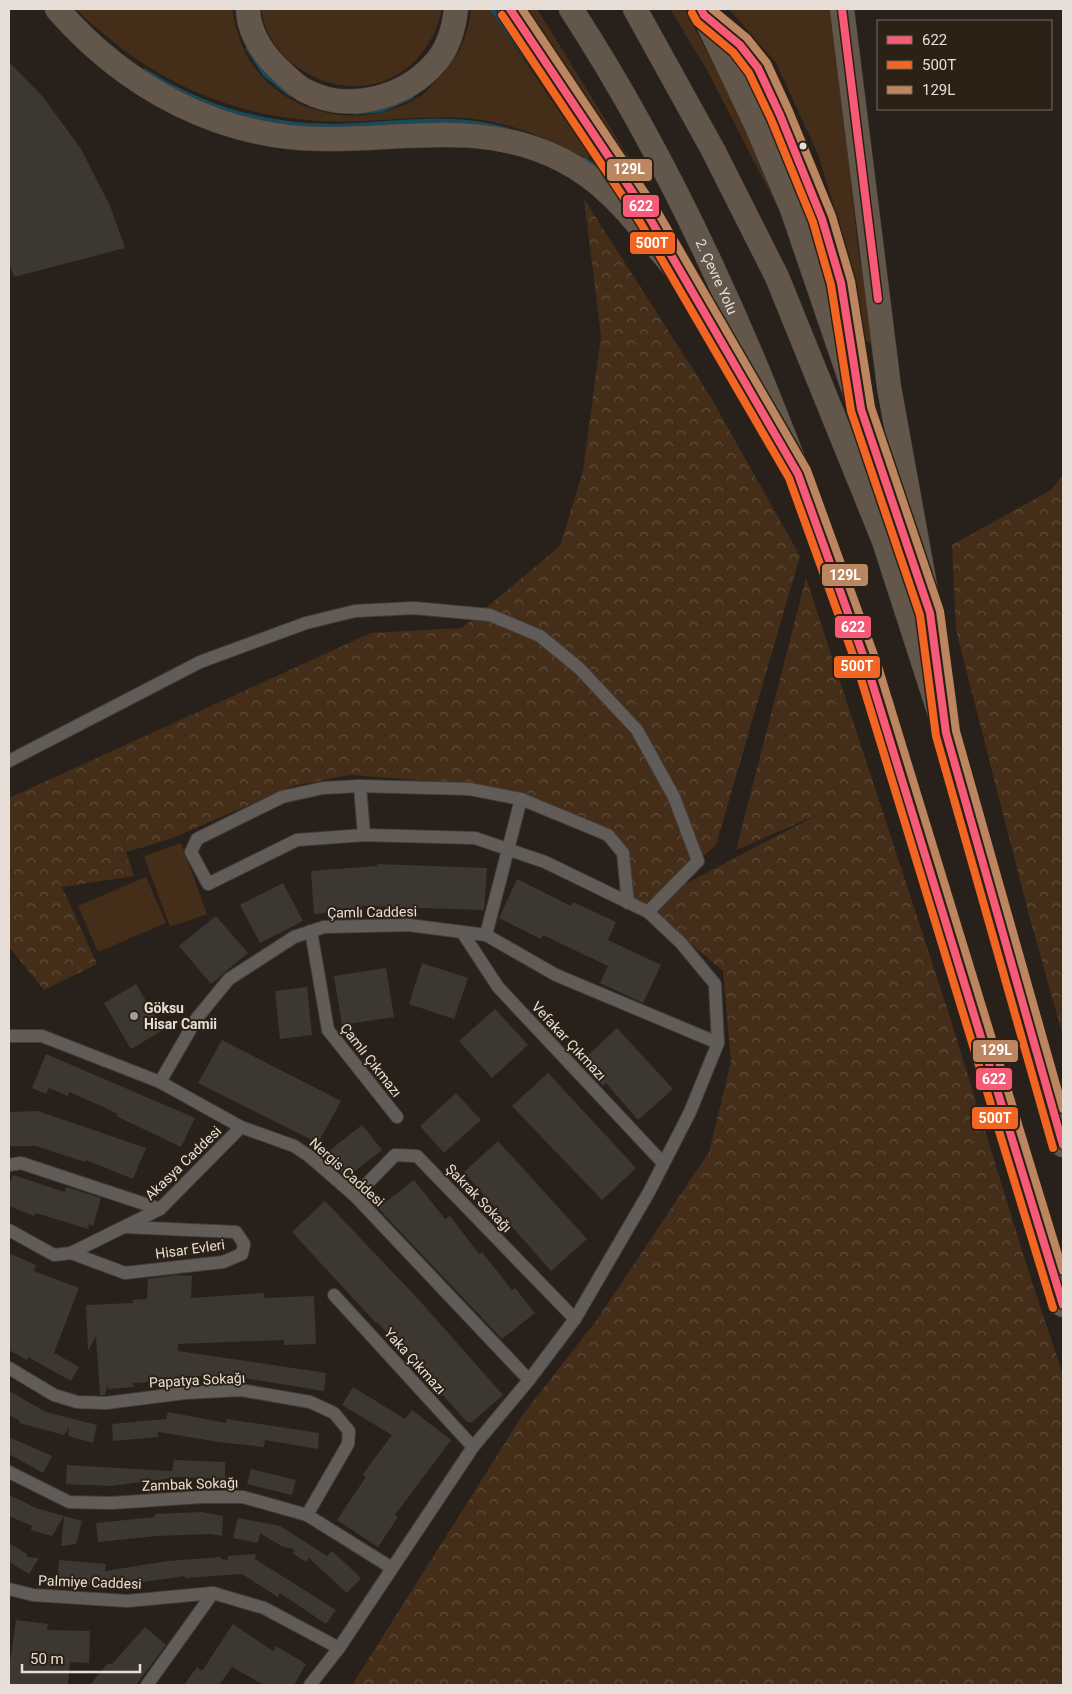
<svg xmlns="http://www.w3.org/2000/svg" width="1072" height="1694" font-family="Roboto,sans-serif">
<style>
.green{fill:#442e19}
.forest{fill:url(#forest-crowns)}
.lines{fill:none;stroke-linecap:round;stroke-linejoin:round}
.stream{stroke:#174b5c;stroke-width:5}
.building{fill:#3d3732}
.minor-casing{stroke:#433d39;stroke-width:14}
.motorway-casing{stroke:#433d39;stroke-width:25}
.minor{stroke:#625c58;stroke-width:12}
.motorway{stroke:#63574c;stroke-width:24}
.bus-1-casing{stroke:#2d2116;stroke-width:11}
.bus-2-casing{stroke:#2d2116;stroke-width:11}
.bus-3-casing{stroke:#2d2116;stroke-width:11}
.bus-1{stroke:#f75a77;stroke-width:8}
.bus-2{stroke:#f26522;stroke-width:8}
.bus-3{stroke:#bb8660;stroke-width:8}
.bus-dot{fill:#e7dfd7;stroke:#2d2116;stroke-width:2}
.poi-dot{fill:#a49c95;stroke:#2d2116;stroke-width:2}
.labels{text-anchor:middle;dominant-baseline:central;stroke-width:4;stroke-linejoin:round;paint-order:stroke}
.street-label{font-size:14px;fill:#e7dfd7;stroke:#2d2116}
.poi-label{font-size:14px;font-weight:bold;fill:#e7dfd7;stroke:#2d2116;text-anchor:start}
.line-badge{stroke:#2d2116;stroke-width:2}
.badge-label{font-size:14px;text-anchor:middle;font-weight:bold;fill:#fff}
</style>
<defs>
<pattern id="forest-crowns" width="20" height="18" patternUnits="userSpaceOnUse" patternTransform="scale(1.25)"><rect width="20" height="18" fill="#442e19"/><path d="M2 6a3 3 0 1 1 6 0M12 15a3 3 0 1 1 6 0" fill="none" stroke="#5f4c3a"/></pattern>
</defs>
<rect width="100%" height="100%" fill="#28211b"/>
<!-- green -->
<g class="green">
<path d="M76 9H232C236 30 242 51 255 68 293 118 366 130 419 97 425 94 430 87 435 82 456 62 469 37 471 9H489L590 156 588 159C558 144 530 130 497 123 438 109 380 125 320 121 240 117 164 86 104 34 95 26 84 18 76 9Z"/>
<path d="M261 9H442C427 80 355 109 296 66 278 53 264 31 261 9Z"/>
<path d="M518 9H537L642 179 643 185Z"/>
<path d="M670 9H685L748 132 781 214 707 70Z"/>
<path d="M729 9H832L858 248 873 339 870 344 866 341 838 220 818 154 776 63Z"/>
<path d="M181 843 207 914 170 927 144 856Z"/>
<path d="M146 877 166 923 98 952 78 906Z"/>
</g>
<!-- forest -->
<g class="forest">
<path d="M584 199 710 396 800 556 716 845 647 904 821 813 736 850 806 578 948 1011 1030 1276 1063 1375V1685H352L524 1413 596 1321 709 1152 731 1062 723 971 644 905 630 901 627 852 608 828 527 794 461 783 350 775 293 786 170 839 126 852 134 876 62 887 97 964 44 990 9 947V798L371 633 462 628 560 546 583 471 601 336Z"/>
<path d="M1063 475V1036L1030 919 956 630 952 545 1051 490Z"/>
</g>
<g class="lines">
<!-- stream -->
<g class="stream">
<path d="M492 9 575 127"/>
<path d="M248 48 265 74 290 94"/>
<path d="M145 71C205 110 273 128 344 126 399 124 453 114 507 130"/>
<path d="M355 112 381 110 411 97"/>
<path d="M585 160 609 175"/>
</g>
</g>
<!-- building -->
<g class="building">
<path d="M9 62 43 97 81 149 110 206 125 248 14 277 9 262Z"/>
<path d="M377 864 487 868 484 910 361 906 362 910 314 914 311 871 377 866Z"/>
<path d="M517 879 571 906 573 902 616 922 608 940 661 965 643 1003 600 983 608 966 543 935 541 939 499 918Z"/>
<path d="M283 883 303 921 260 943 240 905Z"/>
<path d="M216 916 248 953 211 984 179 946Z"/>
<path d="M422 963 468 978 454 1019 409 1004Z"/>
<path d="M386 968 394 1017 342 1025 334 976Z"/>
<path d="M136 984 163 1030 131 1049 104 1003Z"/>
<path d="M307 987 312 1035 280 1039 275 991Z"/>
<path d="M495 1009 528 1045 492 1078 459 1041Z"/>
<path d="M617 1028 673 1089 638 1120 606 1083 603 1086 582 1061Z"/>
<path d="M222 1040 341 1101 318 1143 198 1083Z"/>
<path d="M46 1054 195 1118 181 1147 116 1116 117 1114 106 1108 69 1092 68 1096 49 1088 46 1094 32 1088Z"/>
<path d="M548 1073 636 1168 602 1200 512 1106Z"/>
<path d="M456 1093 481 1120 444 1153 420 1126Z"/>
<path d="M38 1111 146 1148 133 1179 86 1160 85 1162 36 1146H9V1112Z"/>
<path d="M362 1125 382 1150 346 1178 325 1154Z"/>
<path d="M498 1141 587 1239 551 1271 464 1172Z"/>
<path d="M13 1175 65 1192 66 1187 101 1198 93 1226 89 1224 88 1229 36 1213 34 1216 9 1206V1185Z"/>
<path d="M414 1180 445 1219 450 1216 479 1254 482 1252 512 1290 515 1288 535 1313 502 1339 378 1208Z"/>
<path d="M325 1201 419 1300 503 1395 472 1422H467L377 1322 376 1323 292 1232Z"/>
<path d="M9 1253 36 1265 34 1271 79 1288 54 1353 79 1367 71 1381 28 1357 27 1360 9 1350Z"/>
<path d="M177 1275 192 1276 191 1298 264 1293V1298L314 1296 316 1344 284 1345V1340L178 1344V1351L326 1373 324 1391 238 1377 183 1376V1380L133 1383 134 1387 108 1389V1384L105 1395H100L96 1336 88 1351 86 1305 133 1303V1300L147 1299 148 1279Z"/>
<path d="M353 1387 405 1419 412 1410 451 1440 395 1515 398 1517 378 1547 337 1520 366 1477 363 1474 392 1435 342 1405Z"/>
<path d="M9 1391 46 1412 97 1425 93 1443 68 1436 69 1427 64 1435 19 1423 20 1421 9 1415Z"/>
<path d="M168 1412 226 1423 227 1419 319 1433 318 1449 265 1440 264 1447 219 1442 158 1432V1437L113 1441 112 1424 166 1419Z"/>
<path d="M9 1437 52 1456 43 1473 9 1454Z"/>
<path d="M174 1460 225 1462V1479L180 1477 111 1486 66 1484 67 1465 172 1471Z"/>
<path d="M251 1469 296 1480 292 1495 247 1484Z"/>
<path d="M9 1495 36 1508 64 1516 52 1536 31 1530 32 1526 9 1516Z"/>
<path d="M202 1512 223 1516 222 1536 211 1534 156 1536 98 1542 96 1523 155 1517V1514Z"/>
<path d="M64 1516 82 1521 76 1544 61 1546Z"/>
<path d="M238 1518 280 1526 327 1556 332 1551 361 1578 347 1593 309 1558 306 1562 293 1554 294 1549 283 1547 260 1533 258 1543 233 1538Z"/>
<path d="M9 1543 27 1554V1557L39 1558 29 1574 9 1562Z"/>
<path d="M256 1554 255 1559 336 1610 326 1624 280 1593 278 1597 242 1574 185 1578V1576L110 1587 57 1582 59 1560 106 1564 105 1571 168 1561 221 1557V1559L228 1560V1556Z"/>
<path d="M16 1620 48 1624 47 1630 90 1631 89 1663 70 1662 68 1685H9V1669Z"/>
<path d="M233 1624 273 1651 276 1646 306 1664 294 1685H264L232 1667 219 1685H184L197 1667 202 1671Z"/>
<path d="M145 1627 166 1645 136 1685H90L107 1664H112Z"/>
</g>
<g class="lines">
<defs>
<g id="minor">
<path d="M9 761 200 662 306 623 355 611 414 608 490 615 540 636 580 669 637 730 674 797 698 861 648 912"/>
<path d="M360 786 364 835"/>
<path d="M311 931 328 1030 397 1117"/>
<path d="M462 932 498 987 663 1163"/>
<path d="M486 935 521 799"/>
<path d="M9 1036H42L160 1082 241 1127 294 1146 309 1156 355 1196 529 1380"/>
<path d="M160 1082 197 1018 229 979 294 937 324 927 408 925 486 935 556 975 718 1043"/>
<path d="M9 1165 21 1163 160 1209"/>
<path d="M355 1196 395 1155 417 1156 575 1319"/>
<path d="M9 1230 54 1255 71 1253 160 1209 241 1127"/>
<path d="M71 1253 125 1273 223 1262 242 1254 244 1244 236 1232 126 1227"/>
<path d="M334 1295 473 1447"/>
<path d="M9 1368 54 1395 77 1402 106 1403 185 1393 241 1390 310 1402 334 1413 349 1431 348 1444 307 1515"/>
<path d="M9 1472 69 1502 111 1503 202 1497H243L307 1515 392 1568"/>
<path d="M9 1589 33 1595 127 1601 213 1593 264 1608 339 1648"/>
<path d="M147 1685 213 1593"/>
<path d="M310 1685 339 1648 473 1447 529 1380 575 1319 649 1192 690 1112 718 1043 715 984 681 943 648 912 545 862 475 838 364 835 297 840 208 884 191 852 197 839 282 797 323 788 360 786 469 789 521 799 608 835 623 853 628 903"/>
</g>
<g id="motorway">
<path d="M57 9C126 88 221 140 328 139 409 139 486 121 562 160 614 186 643 233 681 275"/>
<path d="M248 9C248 29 260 49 273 63 282 72 293 84 304 90 348 114 405 98 436 62 448 48 454 27 456 9"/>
<path d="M510 9 652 221"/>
<path id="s1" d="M571 9C726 247 821 520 906 790 960 961 1012 1133 1063 1305"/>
<path d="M635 9 713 150 777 277 884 541 946 733 1063 1145"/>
<path d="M701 9 756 124 792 209 901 528"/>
<path d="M842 9 889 387 930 613 938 672"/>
<path d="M673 262 765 418"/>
</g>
</defs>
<!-- minor casing -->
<use href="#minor" class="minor-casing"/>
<!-- motorway casing -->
<use href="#motorway" class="motorway-casing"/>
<!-- minor -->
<use href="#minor" class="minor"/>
<!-- motorway -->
<use href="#motorway" class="motorway"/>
<defs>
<g id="bus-1">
<path d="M510 9 649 217 798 474 867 666 1063 1305"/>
<path d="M701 9 704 15 740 45 758 68 780 115 822 219 841 283 861 409 930 613 946 733 1063 1145"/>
<path d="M842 9 878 299"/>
</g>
<g id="bus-2">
<path d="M692 13 697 22 733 52 749 73 771 119 813 222 831 285 851 411 920 615 936 736 1053 1148"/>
<path d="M502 15 640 222 789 478 858 669 1053 1308"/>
</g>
<g id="bus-3">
<path d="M522 9 657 211 807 470 877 663 1063 1271"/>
<path d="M712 9 747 38 767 63 789 111 832 216 851 281 871 407 940 611 956 731 1063 1109"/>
</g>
</defs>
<!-- bus-1 casing -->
<use href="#bus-1" class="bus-1-casing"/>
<!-- bus-2 casing -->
<use href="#bus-2" class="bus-2-casing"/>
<!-- bus-3 casing -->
<use href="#bus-3" class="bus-3-casing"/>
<!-- bus-1 -->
<use href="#bus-1" class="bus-1"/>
<!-- bus-2 -->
<use href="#bus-2" class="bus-2"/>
<!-- bus-3 -->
<use href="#bus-3" class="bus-3"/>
</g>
<!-- markers -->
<circle class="bus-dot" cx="803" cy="146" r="4.5"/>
<circle class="poi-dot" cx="134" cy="1016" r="5"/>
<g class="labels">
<!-- street labels -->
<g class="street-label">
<text stroke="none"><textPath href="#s1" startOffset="305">2. Çevre Yolu</textPath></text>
<text transform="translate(372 912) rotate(-1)">Çamlı Caddesi</text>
<text transform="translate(569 1041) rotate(47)">Vefakar Çıkmazı</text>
<text transform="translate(371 1060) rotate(52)">Çamlı Çıkmazı</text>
<text transform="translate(183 1163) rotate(-44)">Akasya Caddesi</text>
<text transform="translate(347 1172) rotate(42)">Nergis Caddesi</text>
<text transform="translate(479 1198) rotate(46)">Şakrak Sokağı</text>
<text transform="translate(190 1249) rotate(-8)">Hisar Evleri</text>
<text transform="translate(415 1361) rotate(48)">Yaka Çıkmazı</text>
<text transform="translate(197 1380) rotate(-3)">Papatya Sokağı</text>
<text transform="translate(190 1484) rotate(-2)">Zambak Sokağı</text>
<text transform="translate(90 1582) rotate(2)">Palmiye Caddesi</text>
</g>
<!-- poi labels -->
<g class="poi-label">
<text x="144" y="1008">Göksu<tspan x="144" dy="16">Hisar Camii</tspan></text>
</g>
</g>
<g class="line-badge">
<rect x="606" y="158" width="47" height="24" rx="5" fill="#bb8660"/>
<rect x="622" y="194" width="38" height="24" rx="5" fill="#f75a77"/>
<rect x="629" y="231" width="47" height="24" rx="5" fill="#f26522"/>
<rect x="821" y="563" width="48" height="24" rx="5" fill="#bb8660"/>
<rect x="834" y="615" width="38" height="24" rx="5" fill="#f75a77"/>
<rect x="833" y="655" width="48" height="24" rx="5" fill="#f26522"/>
<rect x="972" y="1039" width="47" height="24" rx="5" fill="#bb8660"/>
<rect x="975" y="1067" width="38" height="24" rx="5" fill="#f75a77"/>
<rect x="971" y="1106" width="48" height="24" rx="5" fill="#f26522"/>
</g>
<g class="badge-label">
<text x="629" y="174">129L</text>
<text x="641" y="211">622</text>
<text x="652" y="248">500T</text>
<text x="845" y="580">129L</text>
<text x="853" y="632">622</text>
<text x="857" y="671">500T</text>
<text x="996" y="1055">129L</text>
<text x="994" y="1084">622</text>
<text x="995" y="1123">500T</text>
</g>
<!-- border -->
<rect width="1072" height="1694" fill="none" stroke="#e7dfd7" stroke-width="20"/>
<!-- legend -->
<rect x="877" y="20" width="175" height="90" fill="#2d2116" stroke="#776d63"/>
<rect x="887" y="36" width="25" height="8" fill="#f75a77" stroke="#776d63"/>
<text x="922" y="45" font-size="15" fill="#e7dfd7">622</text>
<rect x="887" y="61" width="25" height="8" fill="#f26522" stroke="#776d63"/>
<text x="922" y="70" font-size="15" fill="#e7dfd7">500T</text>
<rect x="887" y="86" width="25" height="8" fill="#bb8660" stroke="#776d63"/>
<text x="922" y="95" font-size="15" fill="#e7dfd7">129L</text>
<!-- scale -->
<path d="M22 1664v8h118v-8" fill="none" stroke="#e7dfd7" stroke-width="2.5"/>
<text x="30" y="1664" font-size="15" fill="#e7dfd7" stroke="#2d2116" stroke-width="4" paint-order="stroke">50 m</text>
</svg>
